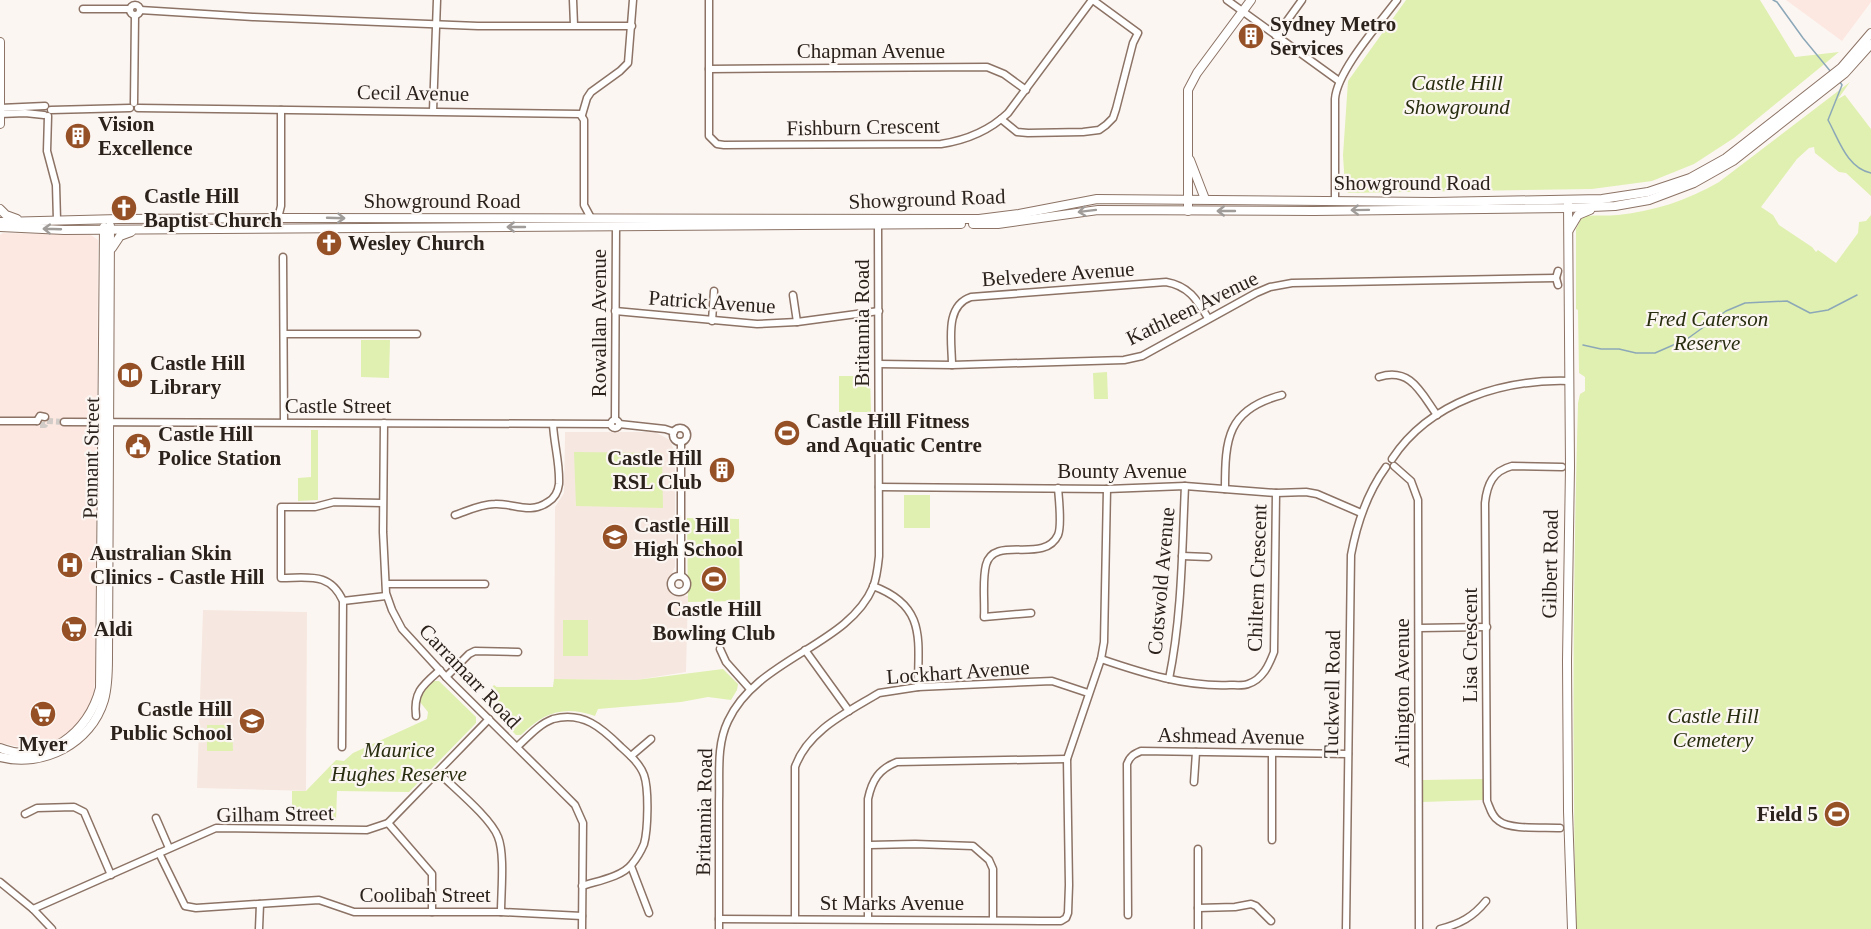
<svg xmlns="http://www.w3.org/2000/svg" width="1871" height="929" font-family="Georgia,serif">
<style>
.commercial{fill:#fce8e1}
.built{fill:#f6e8e0}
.green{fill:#e0f0b0}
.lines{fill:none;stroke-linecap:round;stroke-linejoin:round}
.stream{stroke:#8ca8b8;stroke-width:1.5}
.minor-tunnel{stroke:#d2ccc8;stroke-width:6;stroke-dasharray:6 3;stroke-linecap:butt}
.minor-casing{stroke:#8c7365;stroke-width:9}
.major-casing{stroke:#8c7365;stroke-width:10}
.minor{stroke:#fff;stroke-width:6}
.major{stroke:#fff;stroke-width:8}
.oneway{stroke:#a09c99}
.labels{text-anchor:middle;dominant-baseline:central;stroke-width:4.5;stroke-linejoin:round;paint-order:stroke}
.poi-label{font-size:21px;font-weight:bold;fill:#2c221c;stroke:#fcf6f3;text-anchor:start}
.street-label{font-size:21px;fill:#2c221c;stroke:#fcf6f3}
.park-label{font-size:21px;font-style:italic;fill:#272d0e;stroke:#fcf6f3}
</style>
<rect width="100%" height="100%" fill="#fcf6f3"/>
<!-- commercial -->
<g class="commercial">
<path d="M1786 0H1871V2L1842 41Z"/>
<path d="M3 233 91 235 98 240 97 412 93 414 94 429 97 434 95 680 93 700 83 718 71 732 56 741 26 748 0 743V235Z"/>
</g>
<!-- built -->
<g class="built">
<path d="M565 432H655L670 440 675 453V567L667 583 671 593 688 596 686 672 636 680 554 679 555 507 564 493Z"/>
<path d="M203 610 307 612 306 791 197 788Z"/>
</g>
<!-- green -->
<g class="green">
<path d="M1406 0H1760L1795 57 1839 52 1734 138 1694 164 1652 181 1592 189 1348 193 1345 188 1343 155 1348 81Z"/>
<path d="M1850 82 1838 99 1845 95 1871 129V196L1846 173 1839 172 1815 153 1814 147 1809 148 1797 159 1761 207 1773 215 1779 225 1812 247 1816 252 1818 250 1836 263 1858 233 1859 222 1866 221 1871 215V929H1576C1572 753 1573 578 1578 403L1580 394 1585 391V377L1579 373 1578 310 1576 309V229L1581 219 1586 216C1596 215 1607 216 1618 215 1654 211 1686 201 1719 182Z"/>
<path d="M361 340H390L389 378 361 377Z"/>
<path d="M1107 372 1108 399H1094L1093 373Z"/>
<path d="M839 376H870L871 412H839Z"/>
<path d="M311 430H318V500L298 501V478L311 477Z"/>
<path d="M574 452 662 453 663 508 576 506Z"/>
<rect x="904" y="495" width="26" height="33"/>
<path d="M687 518 739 519 740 601 688 602Z"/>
<rect x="563" y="620" width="25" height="36"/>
<path d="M723 669 738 684 737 690 731 700 708 697 681 702 598 709 595 716C564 705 544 712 521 735H516L481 699 494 685 497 687H553L554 679 636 680Z"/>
<path d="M433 681H439L476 717V723L409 792 337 791 336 821 292 820V791H306L336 760 344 761 353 753 427 719 428 712 420 702 419 697Z"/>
<path d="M207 725H232L233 751H207Z"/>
<path d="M1483 779 1484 800 1422 802V780Z"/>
</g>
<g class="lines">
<!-- stream -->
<g class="stream">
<path d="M1773 0 1777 2 1803 38 1831 72"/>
<path d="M1840 82 1842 85 1828 120C1839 140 1847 168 1871 173"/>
<path d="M1583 345 1601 349H1619L1636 353H1655L1687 339 1726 311 1745 303 1787 301 1810 313 1828 310 1857 295"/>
</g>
<!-- minor-tunnel -->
<g class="minor-tunnel">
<path d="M47 421 64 422"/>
<path d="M40 425H45L47 421"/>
</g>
<defs>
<g id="minor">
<path d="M573 0 574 25"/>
<path d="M709 0V136L717 144 724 145 941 144C967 140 989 131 1008 113L1092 0"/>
<path d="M1227 0 1339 81"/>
<circle cx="135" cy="10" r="5"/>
<path d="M83 9H129"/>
<path d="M140 10 253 17 478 26H632"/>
<path d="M1276 36 1302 0"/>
<path d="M709 69 987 67 1004 74 1026 90"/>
<path d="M134 103 135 15"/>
<path d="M0 108 45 106"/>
<path d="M138 108 580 114 584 120V205L591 218"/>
<path d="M51 110 130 108"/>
<path d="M433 111 437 0"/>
<path d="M0 114 25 113 44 115"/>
<path d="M582 115 587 98 591 92 620 71 628 63 633 0"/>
<path d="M48 116 47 151 56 185 57 220"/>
<path d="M1001 119 1017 132 1028 133 1083 132 1099 130 1106 125 1113 118 1116 109 1133 43 1138 33 1093 0"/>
<path d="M1335 202V99C1337 71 1379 24 1397 0"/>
<path d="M278 218 281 206V110"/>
<path d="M283 257 284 422"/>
<path d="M1558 285 1556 278 1558 271"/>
<path d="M793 295 797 322"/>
<path d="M615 311 757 324 797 322 879 311"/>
<path d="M712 321 714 291"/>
<path d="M284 334H417"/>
<path d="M879 364 952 365 1124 360 1142 356 1256 293 1270 287 1292 283 1556 278"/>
<path d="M952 365C952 342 944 306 971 297L1166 282C1189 286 1197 300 1208 318"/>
<path d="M1379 377C1411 367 1421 393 1437 415"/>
<circle cx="615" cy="424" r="4"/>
<path d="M615 420 616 226"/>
<path d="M0 421H37"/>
<path d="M37 421 40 416 45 417"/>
<path d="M64 422 611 424"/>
<path d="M384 423 383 532 386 593 392 610 402 629 446 677 565 795 575 805 583 823 582 929"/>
<path d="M619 424 665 429 674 432"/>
<circle cx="680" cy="435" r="7"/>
<path d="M1392 459C1430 401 1504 379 1569 381"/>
<path d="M1394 466 1411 481 1418 500 1419 929"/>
<path d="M879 487 1107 489 1185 486 1276 493 1306 492 1317 494 1361 513"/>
<path d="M1225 489C1225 439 1227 409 1282 395"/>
<path d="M455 515C467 511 481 504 495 504 513 503 530 515 548 502 555 498 558 492 559 484 560 463 554 445 553 424"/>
<path d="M1182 556 1208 557"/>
<path d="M681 576V442"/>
<circle cx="679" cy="584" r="8"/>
<path d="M386 584H485"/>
<path d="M873 586C927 606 918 640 918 687"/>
<path d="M343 601 386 596"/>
<path d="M1031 613 984 617C985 601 982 581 986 565 994 534 1044 565 1058 535 1062 526 1059 500 1058 488"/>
<path d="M1419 628 1487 627"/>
<path d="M720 649 726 662 750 689"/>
<path d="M805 650 849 711"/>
<path d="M1101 659C1142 673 1186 687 1230 685 1235 685 1243 686 1248 684 1263 679 1269 665 1274 652L1276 493"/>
<path d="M446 677 469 654 475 651 518 652"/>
<path d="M1169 679C1182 615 1182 550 1185 486"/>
<path d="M416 716C413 692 423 685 440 670"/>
<path d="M342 747 343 601C330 572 309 578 281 578V507H315L334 502 382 503"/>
<path d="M517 747C528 737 539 724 553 719 583 711 602 728 621 747 630 755 640 764 644 775 649 789 648 830 644 844 641 851 637 858 632 864 622 877 597 881 582 886"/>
<path d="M631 756 651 739"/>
<path d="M438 772C454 788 491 818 498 837 505 854 501 892 501 912"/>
<path d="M1194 782 1196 752"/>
<path d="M25 814 37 808 74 807 84 812 111 875"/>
<path d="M156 818 169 848"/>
<path d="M388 823 432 874V912"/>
<path d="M1560 828C1545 827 1510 830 1499 821 1492 817 1490 808 1487 801L1485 503C1487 484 1493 471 1512 466L1562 467"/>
<path d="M1272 840V754"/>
<path d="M870 845 915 844 973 846 989 860 993 869V920"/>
<path d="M1198 849V929"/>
<path d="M159 853 185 906 196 908 319 900 354 912H501L582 916"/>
<path d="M631 866 649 913"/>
<path d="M0 882 33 909 52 929"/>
<path d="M1198 908 1235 907 1251 904 1256 906 1271 921"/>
<path d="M33 909 216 828 367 830 388 823 489 719"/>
<path d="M1128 915 1127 764C1130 756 1134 754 1141 751L1348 754"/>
<path d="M868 918V799C872 780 879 769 897 762L1067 759"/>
<path d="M719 919 1041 921H1061L1066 918 1068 913 1069 885 1067 759 1101 659 1104 642 1107 489"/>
<path d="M795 919V767C808 730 848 712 879 693L918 687 1052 681 1088 693"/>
<path d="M259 929 260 904"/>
<path d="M719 929C719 887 719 844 719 802 720 774 716 746 728 721 757 658 848 646 873 587 877 577 878 566 879 556L878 225"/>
<path d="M1346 929 1351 555C1357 523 1367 493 1386 467"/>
<path d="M1440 929C1460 924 1473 917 1486 901"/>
</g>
<g id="major">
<path d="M0 42V124"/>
<path d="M1190 160 1205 199"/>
<path d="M1568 204 1570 467 1567 661 1568 811 1572 929"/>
<path d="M0 209 6 215 17 219"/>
<path d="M1188 211V90L1197 73 1251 0"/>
<path d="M0 222 119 219 278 218 979 219 1019 214 1097 199 1433 202 1602 199 1648 192 1690 178 1726 158 1841 68 1871 33"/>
<path d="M973 224H998L1098 210 1314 211 1568 208 1615 206 1649 200 1694 183 1733 161 1845 73 1871 44"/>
<path d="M0 227 64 230 961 224"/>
<path d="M1569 230 1578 215 1590 210"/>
<path d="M112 248 120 236 131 232"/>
<path d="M0 748C46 766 89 733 100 688L104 227"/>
<path d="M0 757C43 768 91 744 104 700 108 686 108 672 108 658L110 226"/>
</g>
</defs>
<!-- minor casing -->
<use href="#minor" class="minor-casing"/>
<!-- major casing -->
<use href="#major" class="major-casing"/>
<!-- minor -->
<use href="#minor" class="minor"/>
<!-- major -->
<use href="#major" class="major"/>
</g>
<!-- one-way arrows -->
<defs><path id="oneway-shaft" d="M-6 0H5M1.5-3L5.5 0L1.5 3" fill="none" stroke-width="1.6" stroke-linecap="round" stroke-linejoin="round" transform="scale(1.5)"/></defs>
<g class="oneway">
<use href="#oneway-shaft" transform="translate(1360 210) rotate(179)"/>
<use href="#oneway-shaft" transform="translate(1087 211) rotate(173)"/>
<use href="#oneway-shaft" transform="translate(1226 211) rotate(-180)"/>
<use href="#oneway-shaft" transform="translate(336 218) rotate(2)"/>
<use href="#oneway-shaft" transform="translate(516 227) rotate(180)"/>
<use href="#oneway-shaft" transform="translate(52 229) rotate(-178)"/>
</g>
<!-- icons -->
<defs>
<symbol id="building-disc" viewBox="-11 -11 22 22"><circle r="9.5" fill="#965026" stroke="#fcf6f3"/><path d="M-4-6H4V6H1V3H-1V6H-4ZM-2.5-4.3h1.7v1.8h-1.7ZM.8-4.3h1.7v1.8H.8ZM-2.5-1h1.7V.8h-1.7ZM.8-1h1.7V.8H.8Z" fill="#fff"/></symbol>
<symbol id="church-disc" viewBox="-11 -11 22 22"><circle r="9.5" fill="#965026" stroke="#fcf6f3"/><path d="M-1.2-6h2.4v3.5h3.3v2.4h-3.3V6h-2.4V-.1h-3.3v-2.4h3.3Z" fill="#fff"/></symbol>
<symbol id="library-disc" viewBox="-11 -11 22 22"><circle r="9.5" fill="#965026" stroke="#fcf6f3"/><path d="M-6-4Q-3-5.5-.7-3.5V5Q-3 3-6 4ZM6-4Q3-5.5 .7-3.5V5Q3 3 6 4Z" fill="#fff"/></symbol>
<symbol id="stadium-disc" viewBox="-11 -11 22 22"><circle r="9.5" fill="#965026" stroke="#fcf6f3"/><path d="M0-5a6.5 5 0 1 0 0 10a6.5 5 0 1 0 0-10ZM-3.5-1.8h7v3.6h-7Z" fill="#fff"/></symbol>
<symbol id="civic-disc" viewBox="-11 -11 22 22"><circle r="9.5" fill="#965026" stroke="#fcf6f3"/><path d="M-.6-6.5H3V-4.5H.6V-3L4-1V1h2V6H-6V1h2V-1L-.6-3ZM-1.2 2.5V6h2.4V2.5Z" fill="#fff"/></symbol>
<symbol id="school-disc" viewBox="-11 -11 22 22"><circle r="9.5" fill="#965026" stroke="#fcf6f3"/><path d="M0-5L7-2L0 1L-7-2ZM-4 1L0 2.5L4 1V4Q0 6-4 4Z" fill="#fff"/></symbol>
<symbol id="hospital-disc" viewBox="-11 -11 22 22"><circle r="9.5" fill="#965026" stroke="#fcf6f3"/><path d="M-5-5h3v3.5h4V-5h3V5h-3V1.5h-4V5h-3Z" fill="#fff"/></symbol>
<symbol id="supermarket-disc" viewBox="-11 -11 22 22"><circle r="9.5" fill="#965026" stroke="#fcf6f3"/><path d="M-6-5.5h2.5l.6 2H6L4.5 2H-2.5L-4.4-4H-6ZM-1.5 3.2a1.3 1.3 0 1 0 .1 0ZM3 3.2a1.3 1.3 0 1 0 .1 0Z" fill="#fff"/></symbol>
</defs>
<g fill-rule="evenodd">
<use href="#building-disc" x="1236" y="21" width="30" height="30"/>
<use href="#building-disc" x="63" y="121" width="30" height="30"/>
<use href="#church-disc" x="109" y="193" width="30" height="30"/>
<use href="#church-disc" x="314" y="228" width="30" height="30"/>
<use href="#library-disc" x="115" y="360" width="30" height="30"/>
<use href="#stadium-disc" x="772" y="418" width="30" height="30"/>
<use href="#civic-disc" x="123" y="431" width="30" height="30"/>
<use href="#building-disc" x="707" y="455" width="30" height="30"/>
<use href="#school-disc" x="600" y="522" width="30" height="30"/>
<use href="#hospital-disc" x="55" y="550" width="30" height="30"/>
<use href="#stadium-disc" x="699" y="564" width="30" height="30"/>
<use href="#supermarket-disc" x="59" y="614" width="30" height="30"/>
<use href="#supermarket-disc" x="28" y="699" width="30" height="30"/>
<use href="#school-disc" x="237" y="706" width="30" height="30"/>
<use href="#stadium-disc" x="1822" y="799" width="30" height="30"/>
</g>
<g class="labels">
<!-- poi labels -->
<g class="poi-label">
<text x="1270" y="24">Sydney Metro<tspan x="1270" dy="24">Services</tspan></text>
<text x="98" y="124">Vision<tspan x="98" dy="24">Excellence</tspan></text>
<text x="144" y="196">Castle Hill<tspan x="144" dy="24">Baptist Church</tspan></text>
<text x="348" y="243">Wesley Church</text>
<text x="150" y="363">Castle Hill<tspan x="150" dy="24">Library</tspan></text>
<text x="806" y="421">Castle Hill Fitness<tspan x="806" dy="24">and Aquatic Centre</tspan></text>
<text x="158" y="434">Castle Hill<tspan x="158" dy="24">Police Station</tspan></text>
<text x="702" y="458" text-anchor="end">Castle Hill<tspan x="702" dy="24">RSL Club</tspan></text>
<text x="634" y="525">Castle Hill<tspan x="634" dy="24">High School</tspan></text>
<text x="90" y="553">Australian Skin<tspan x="90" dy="24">Clinics - Castle Hill</tspan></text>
<text x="714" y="609" text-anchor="middle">Castle Hill<tspan x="714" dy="24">Bowling Club</tspan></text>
<text x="94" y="629">Aldi</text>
<text x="232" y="709" text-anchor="end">Castle Hill<tspan x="232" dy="24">Public School</tspan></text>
<text x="43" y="744" text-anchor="middle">Myer</text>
<text x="1818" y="814" text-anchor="end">Field 5</text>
</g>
<!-- street labels -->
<g class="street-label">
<text x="871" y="51">Chapman Avenue</text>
<text transform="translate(413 93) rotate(1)">Cecil Avenue</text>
<text transform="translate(863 127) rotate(-1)">Fishburn Crescent</text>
<text x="1412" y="183">Showground Road</text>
<text transform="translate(927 199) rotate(-2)">Showground Road</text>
<text x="442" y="201">Showground Road</text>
<text transform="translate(1058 274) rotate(-4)">Belvedere Avenue</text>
<text transform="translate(712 302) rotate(4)">Patrick Avenue</text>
<text transform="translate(1192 308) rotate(-26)">Kathleen Avenue</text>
<text transform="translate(599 323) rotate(-90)">Rowallan Avenue</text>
<text transform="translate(862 323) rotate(-90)">Britannia Road</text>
<text x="338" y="406">Castle Street</text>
<text transform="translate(91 458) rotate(-89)">Pennant Street</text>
<text x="1122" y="471">Bounty Avenue</text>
<text transform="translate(1550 564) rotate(-89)">Gilbert Road</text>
<text transform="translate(1257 578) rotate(-88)">Chiltern Crescent</text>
<text transform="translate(1161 581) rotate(-85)">Cotswold Avenue</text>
<text transform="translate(1470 645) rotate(-90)">Lisa Crescent</text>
<text transform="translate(958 672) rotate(-4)">Lockhart Avenue</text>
<text transform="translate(470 676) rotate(46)">Carramarr Road</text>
<text transform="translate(1402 693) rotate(-90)">Arlington Avenue</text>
<text transform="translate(1332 694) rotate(-89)">Tuckwell Road</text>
<text transform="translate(1231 736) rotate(1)">Ashmead Avenue</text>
<text transform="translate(704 812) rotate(-89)">Britannia Road</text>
<text transform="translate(275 814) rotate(-1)">Gilham Street</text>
<text x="425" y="895">Coolibah Street</text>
<text x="892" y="903">St Marks Avenue</text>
</g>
<!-- park labels -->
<g class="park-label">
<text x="1457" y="83">Castle Hill<tspan x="1457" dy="24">Showground</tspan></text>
<text x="1707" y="319">Fred Caterson<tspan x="1707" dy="24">Reserve</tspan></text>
<text x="1713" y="716">Castle Hill<tspan x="1713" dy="24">Cemetery</tspan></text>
<text x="399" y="750">Maurice<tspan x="399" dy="24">Hughes Reserve</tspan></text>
</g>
</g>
</svg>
